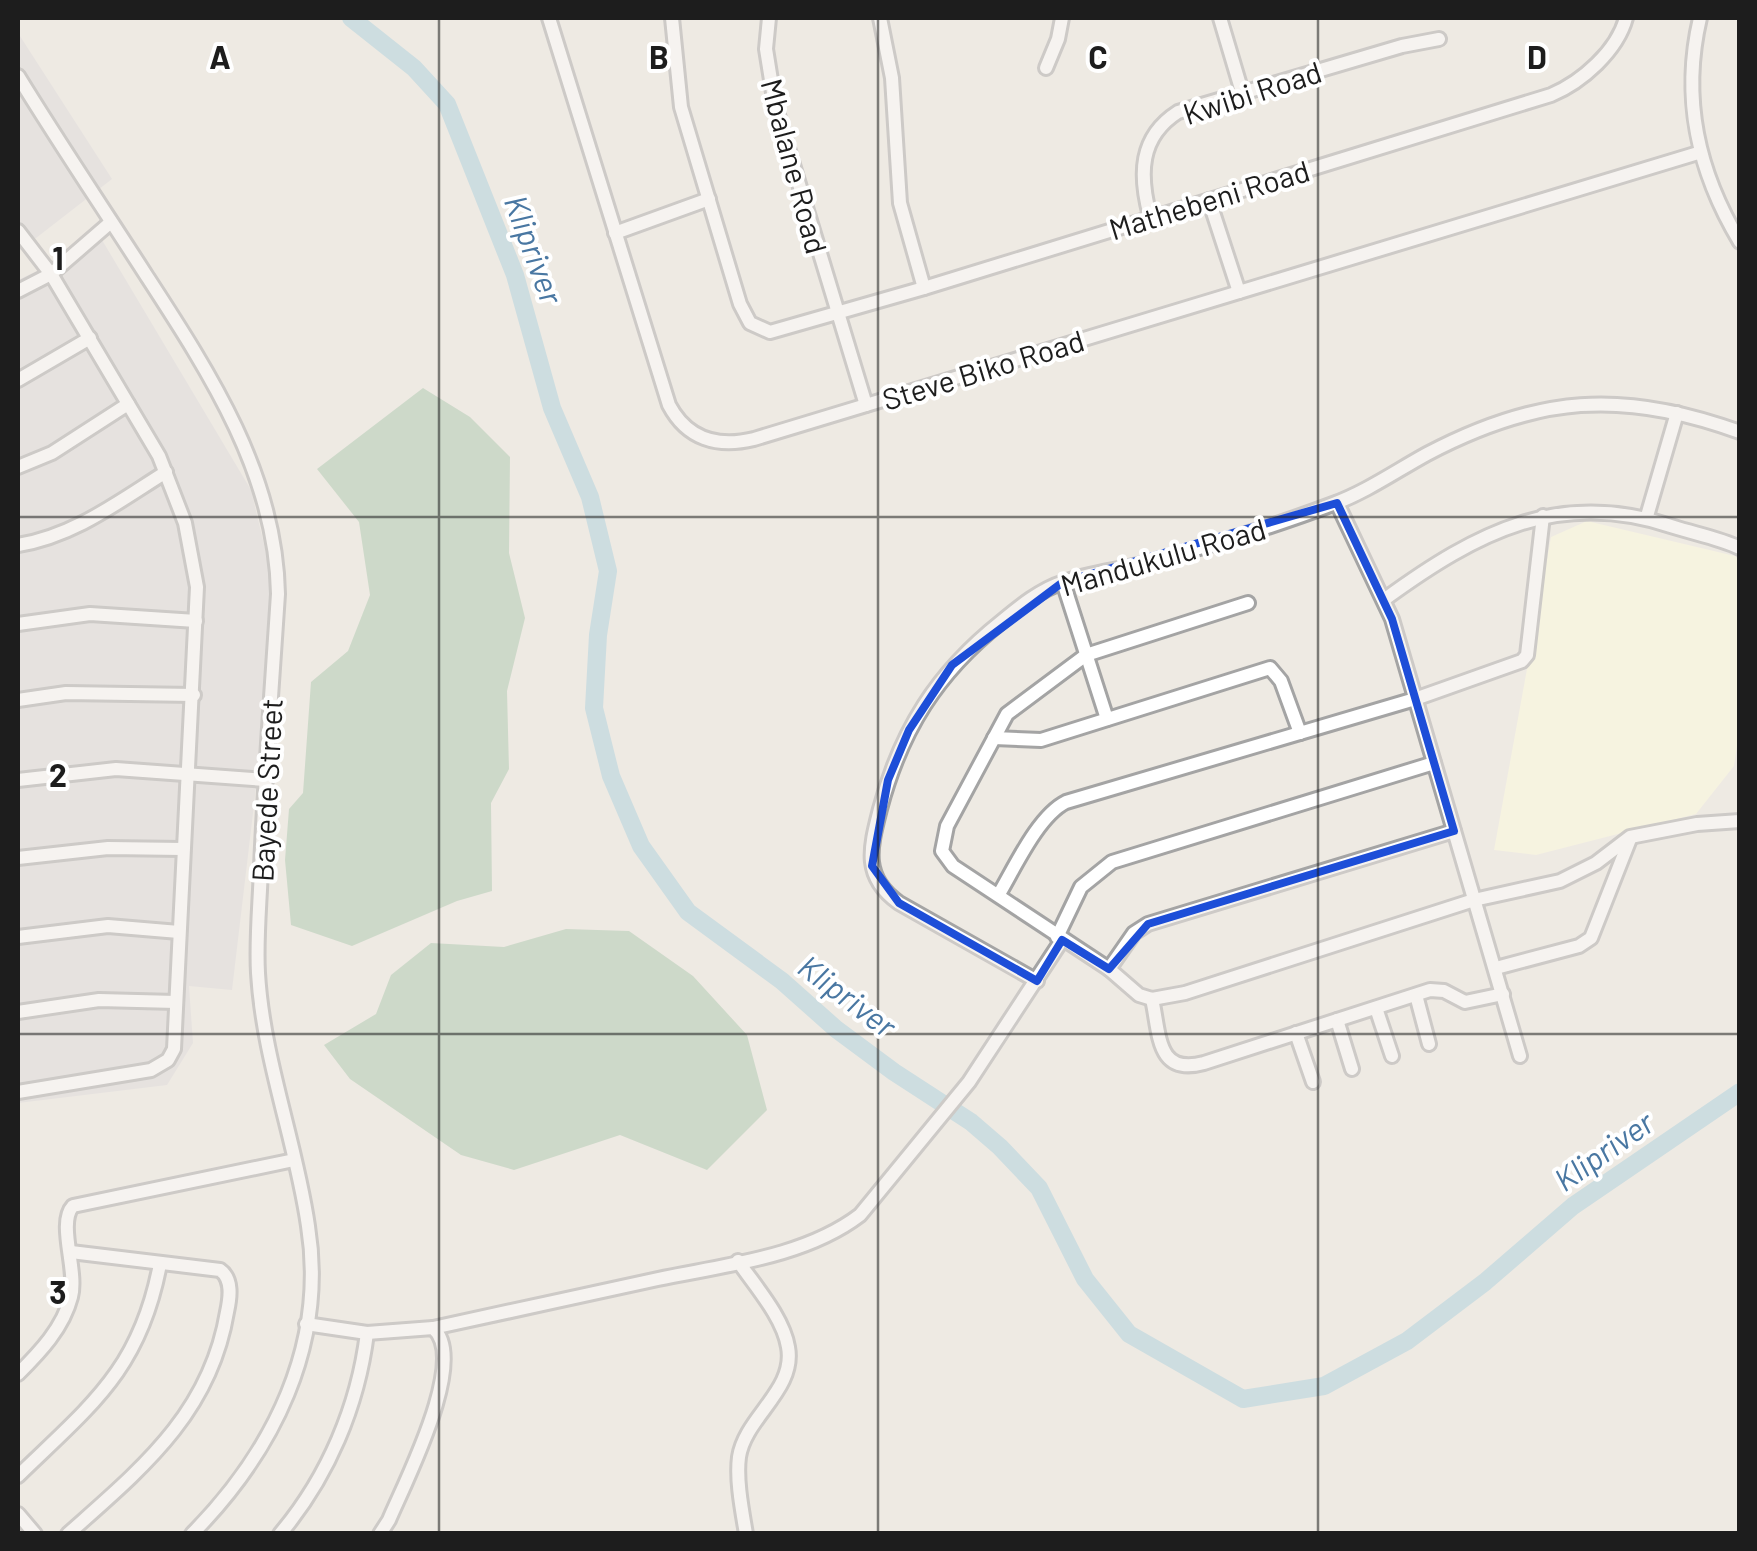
<svg xmlns="http://www.w3.org/2000/svg" width="1757" height="1551" font-family="Barlow,sans-serif">
<style>
.residential{fill:#dbdada}
.education{fill:#fefedc}
.cemetery{fill:#a5c6a9}
.lines{fill:none;stroke-linecap:round;stroke-linejoin:round}
.river{stroke:#a4cfdb;stroke-width:18}
.minor-casing{stroke:#a4a4a4;stroke-width:18}
.minor{stroke:#fff;stroke-width:12}
.marked{fill:none;stroke:#1d4ed8;stroke-width:8;stroke-linejoin:round}
.grid{fill:none;stroke:#1d1d1d;stroke-width:2.5;stroke-opacity:0.55}
.labels{text-anchor:middle;dominant-baseline:central;stroke-width:8;stroke-linejoin:round;paint-order:stroke}
.street-label{font-size:30px;fill:#1d1d1d;stroke:#fff}
.water-label{font-size:32px;font-style:italic;fill:#4977a2;stroke:#fff}
.grid-label{font-size:32px;text-anchor:middle;font-weight:bold;fill:#1d1d1d;stroke:#fff;stroke-width:8;stroke-linejoin:round;paint-order:stroke}
</style>
<rect width="100%" height="100%" fill="#eeeae3"/>
<!-- residential -->
<g class="residential">
<path d="M18 33 112 179 18 252Z"/>
<path d="M102 240 251 490 269 565 274 636 232 990 189 986 193 1043 167 1085 18 1103V280Z"/>
</g>
<!-- education -->
<path class="education" d="M1587 521 1735 556 1740 561 1739 733 1734 766 1696 814 1536 855 1494 850 1551 537Z"/>
<!-- cemetery -->
<g class="cemetery">
<path d="M423 388 470 417 510 457 509 553 525 618 507 691 509 769 491 803 492 891 457 901 352 946 291 925 285 860 289 809 303 793 311 682 348 651 370 595 359 522 317 469Z"/>
<path d="M566 929 629 931 693 976 747 1035 767 1110 707 1170 620 1135 514 1170 461 1155 350 1079 324 1045 376 1014 391 975 431 943 504 947Z"/>
</g>
<g class="lines">
<!-- river -->
<path class="river" d="M351 18 414 68 447 104 515 275 552 408 590 497 608 571 598 635 594 708 611 776 641 846 688 912 782 981 836 1029 894 1072 971 1122 1000 1147 1039 1188 1085 1279 1129 1334 1243 1399 1324 1386 1407 1341 1485 1282 1573 1206 1740 1092"/>
<defs>
<g id="minor">
<path d="M549 18 669 405C687 439 717 448 754 439L1698 153"/>
<path d="M672 18 681 107 740 304 750 323 770 332 924 288 1551 95C1582 82 1617 51 1626 18"/>
<path d="M769 18 766 49 775 105 866 405"/>
<path d="M880 18 892 78 900 203 924 288"/>
<path d="M1220 18 1242 92"/>
<path d="M1700 18C1681 99 1698 172 1740 242"/>
<path d="M1046 68 1058 39 1062 18"/>
<path d="M18 76C59 143 103 208 146 275 209 372 276 474 278 594 272 685 265 776 261 867 260 902 256 938 258 973 263 1059 296 1142 308 1226 327 1345 273 1452 192 1534"/>
<path d="M1209 200 1239 292"/>
<path d="M1150 216C1139 175 1139 137 1178 112L1402 46 1439 39"/>
<path d="M18 231 51 274 159 456 185 523 197 587 174 1049 168 1060 151 1070 18 1092"/>
<path d="M615 233 709 199"/>
<path d="M18 291 51 274 111 222"/>
<path d="M18 380 90 338"/>
<path d="M18 467 52 453 128 404"/>
<path d="M1337 503 1392 619 1520 1056"/>
<path d="M1647 516 1677 413"/>
<path d="M18 545C74 536 118 502 166 472"/>
<path d="M1063 582 1107 719"/>
<path d="M1385 599C1477 532 1560 488 1674 527 1696 534 1719 538 1740 548"/>
<path d="M1248 603 1086 655 1007 714 947 826 942 851 953 866 1109 969 1139 995 1152 999 1185 993 1474 900 1560 881 1596 863 1630 837 1697 824 1740 821"/>
<path d="M18 624 90 614 196 621"/>
<path d="M18 700 66 693 194 695"/>
<path d="M994 738 1041 740 1270 668 1281 681 1300 733"/>
<path d="M18 780 116 769 266 780"/>
<path d="M18 858 108 848 183 849"/>
<path d="M999 894C1015 867 1038 816 1066 802L1415 699 1522 661 1527 655 1543 516"/>
<path d="M18 937 108 926 179 932"/>
<path d="M1057 937 1081 887 1112 862 1434 763"/>
<path d="M1496 968 1579 946 1591 938 1630 839"/>
<path d="M1109 969 1134 933 1148 924 1454 831"/>
<path d="M1037 981 899 903C862 877 870 848 880 809 901 730 937 673 1001 622 1019 607 1041 589 1064 582 1091 573 1119 570 1146 563 1209 546 1272 527 1333 504 1366 492 1396 471 1427 454 1537 396 1622 389 1740 432"/>
<path d="M1416 995 1429 1044"/>
<path d="M1152 999C1160 1034 1156 1076 1204 1063L1430 990 1444 991 1465 1002 1503 994"/>
<path d="M1376 1008 1392 1056"/>
<path d="M18 1012 99 1000 176 1002"/>
<path d="M1337 1020 1352 1069"/>
<path d="M1296 1033 1313 1082"/>
<path d="M738 1261C755 1286 783 1317 788 1347 796 1390 745 1417 739 1457 736 1480 742 1510 746 1534"/>
<path d="M306 1324 367 1333 433 1328C469 1359 405 1482 389 1520L380 1534"/>
<path d="M433 1328C508 1312 583 1295 658 1279 725 1265 805 1257 860 1215L969 1082 1062 940"/>
<path d="M18 1374C40 1352 63 1328 71 1297 78 1271 57 1223 73 1206L294 1160"/>
<path d="M18 1476C91 1405 140 1370 160 1264"/>
<path d="M18 1514 35 1534"/>
<path d="M68 1534C141 1469 210 1414 227 1312 230 1298 233 1279 220 1270L71 1252"/>
<path d="M280 1534C328 1477 358 1406 367 1333"/>
</g>
</defs>
<!-- minor casing -->
<use href="#minor" class="minor-casing"/>
<!-- minor -->
<use href="#minor" class="minor"/>
</g>
<!-- marked area -->
<path d="M0 0H1757V1551H0ZM1337 503 1392 619 1454 831 1148 924 1109 969 1062 940 1037 981 899 903 872 866 888 780 909 730 952 665 1063 582Z" fill="#eeeae3" fill-opacity=".55" fill-rule="evenodd"/>
<path class="marked" d="M1337 503 1392 619 1454 831 1148 924 1109 969 1062 940 1037 981 899 903 872 866 888 780 909 730 952 665 1063 582Z"/>
<!-- grid -->
<path class="grid" d="M439 18V1534M878 18V1534M1318 18V1534M18 517H1740M18 1034H1740"/>
<g class="labels">
<!-- street labels -->
<g class="street-label">
<text transform="translate(1252 92) rotate(-18)">Kwibi Road</text>
<text transform="translate(795 166) rotate(75)">Mbalane Road</text>
<text transform="translate(1209 199) rotate(-17)">Mathebeni Road</text>
<text transform="translate(983 369) rotate(-17)">Steve Biko Road</text>
<text transform="translate(1163 556) rotate(-16)">Mandukulu Road</text>
<text transform="translate(266 790) rotate(-87)">Bayede Street</text>
</g>
<!-- water labels -->
<g class="water-label">
<text transform="translate(535 249) rotate(70)">Klipriver</text>
<text transform="translate(848 995) rotate(37)">Klipriver</text>
<text transform="translate(1603 1150) rotate(-35)">Klipriver</text>
</g>
</g>
<g class="grid-label">
<text x="220" y="69">A</text>
<text x="659" y="69">B</text>
<text x="1098" y="69">C</text>
<text x="1537" y="69">D</text>
<text x="58" y="270">1</text>
<text x="58" y="787">2</text>
<text x="58" y="1304">3</text>
</g>
<!-- border -->
<rect width="1757" height="1551" fill="none" stroke="#1d1d1d" stroke-width="40"/>
</svg>
